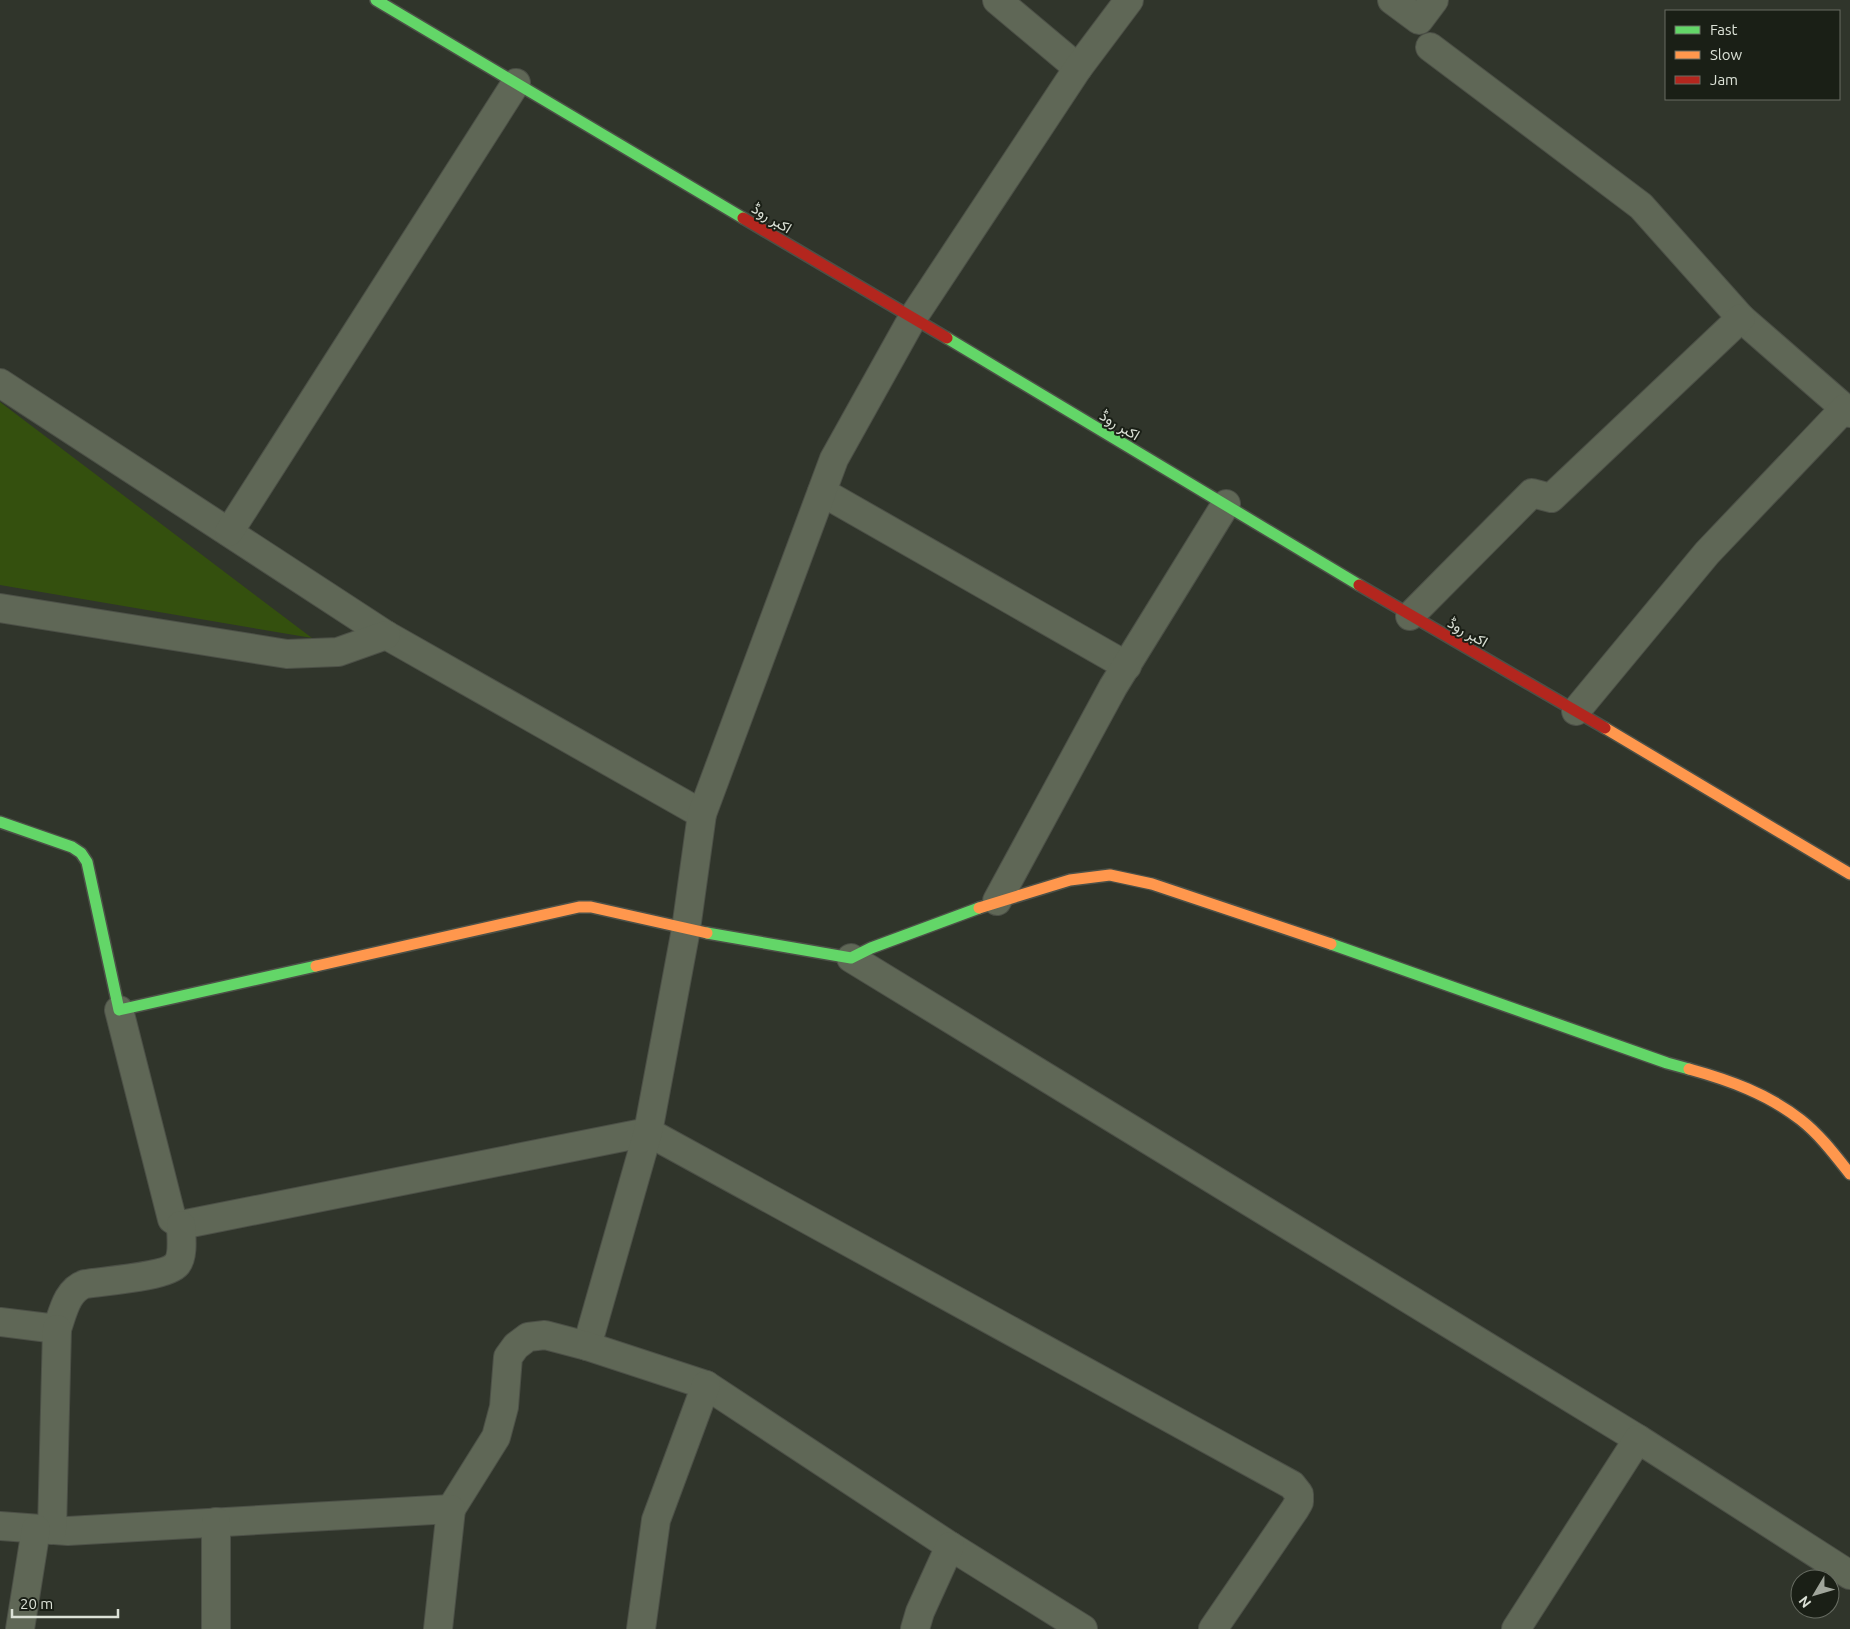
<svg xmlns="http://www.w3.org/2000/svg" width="1850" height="1629" font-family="Ubuntu,Vazirmatn,sans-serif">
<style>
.green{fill:#34500e}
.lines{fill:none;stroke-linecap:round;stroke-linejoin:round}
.street-casing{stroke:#4c5047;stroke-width:30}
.fast-casing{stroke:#4c5047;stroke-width:14}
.slow-casing{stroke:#4c5047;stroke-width:14}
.jam-casing{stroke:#4c5047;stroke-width:14}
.street{stroke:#5f6756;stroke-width:28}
.fast{stroke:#63d668;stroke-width:11}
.slow{stroke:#ff974d;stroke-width:11}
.jam{stroke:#b3261e;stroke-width:11}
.labels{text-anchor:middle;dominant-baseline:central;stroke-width:4;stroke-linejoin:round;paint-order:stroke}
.street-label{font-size:15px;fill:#dce2d7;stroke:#1a1f16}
</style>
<rect width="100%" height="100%" fill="#30352b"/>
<!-- green -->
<path class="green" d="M0 402 312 638 0 585Z"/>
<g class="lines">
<defs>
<g id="street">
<path d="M997 0 1078 68"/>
<path d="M1392 0 1419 20 1434 0"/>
<path d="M1430 47 1641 206 1741 318 1850 413"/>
<path d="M0 383 386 635 702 814"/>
<path d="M822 492 1127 666"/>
<path d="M229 532 516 83"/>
<path d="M0 608 287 654 338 652 386 635"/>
<path d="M1410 616 1532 493 1551 498 1741 318"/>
<path d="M1576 711 1707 553 1845 408"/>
<path d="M997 901 1113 687 1226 504"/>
<path d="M851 958 1638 1439"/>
<path d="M119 1010 172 1219 181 1225 648 1132 1292 1485 1299 1494V1502L1295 1509 1213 1629"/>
<path d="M0 1322 57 1329C63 1312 67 1290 85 1284 103 1281 167 1277 177 1264 184 1255 181 1235 181 1225"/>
<path d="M587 1346 648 1132 686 929 702 814 834 459 912 319 1078 68 1129 0"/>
<path d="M451 1509 496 1437 504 1407 508 1357 516 1346 528 1337 545 1335 587 1346 706 1385 950 1546 1083 1629"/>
<path d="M0 1526 68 1531 451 1509 438 1629"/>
<path d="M52 1530 57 1329"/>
<path d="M20 1629 36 1529"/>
<path d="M216 1629V1522"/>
<path d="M641 1629 656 1520 706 1385"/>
<path d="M915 1629 920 1612 950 1546"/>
<path d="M1516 1629 1638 1439 1850 1575"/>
</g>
<g id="fast">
<path d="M376 0 743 218"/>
<path d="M947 338 1359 585"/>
<path d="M0 822 72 847 81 853 87 862 119 1010 316 966"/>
<path d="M707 933 851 958 871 948 979 908"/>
<path d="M1331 944 1667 1063 1689 1069"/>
</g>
<g id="slow">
<path d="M1605 728 1850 874"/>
<path d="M979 908 1070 880 1110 875 1152 884 1331 944"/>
<path d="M316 966 579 907H591L707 933"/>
<path d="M1689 1069C1729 1080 1768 1094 1801 1120 1820 1135 1835 1155 1850 1174"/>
</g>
<g id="jam">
<path d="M743 218 947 338"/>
<path d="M1359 585 1605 728"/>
</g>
</defs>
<!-- street casing -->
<use href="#street" class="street-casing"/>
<!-- fast casing -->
<use href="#fast" class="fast-casing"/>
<!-- slow casing -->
<use href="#slow" class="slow-casing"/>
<!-- jam casing -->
<use href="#jam" class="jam-casing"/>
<!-- street -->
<use href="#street" class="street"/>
<!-- fast -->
<use href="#fast" class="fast"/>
<!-- slow -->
<use href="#slow" class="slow"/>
<!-- jam -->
<use href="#jam" class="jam"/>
</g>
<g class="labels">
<!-- street labels -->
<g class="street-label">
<text transform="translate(772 218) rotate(31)">اکبر روڈ</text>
<text transform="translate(1120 425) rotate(31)">اکبر روڈ</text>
<text transform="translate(1468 632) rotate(30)">اکبر روڈ</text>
</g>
</g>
<!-- legend -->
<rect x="1665" y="10" width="175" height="90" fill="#1a1f16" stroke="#686d63"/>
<rect x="1675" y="26" width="25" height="8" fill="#63d668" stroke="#686d63"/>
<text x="1710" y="35" font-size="15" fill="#dce2d7">Fast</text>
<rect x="1675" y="51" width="25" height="8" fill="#ff974d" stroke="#686d63"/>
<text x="1710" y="60" font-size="15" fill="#dce2d7">Slow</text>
<rect x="1675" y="76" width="25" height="8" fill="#b3261e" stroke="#686d63"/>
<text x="1710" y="85" font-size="15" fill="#dce2d7">Jam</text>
<!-- north arrow -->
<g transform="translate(1815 1594) rotate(232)"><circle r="24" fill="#1a1f16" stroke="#686d63"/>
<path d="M0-4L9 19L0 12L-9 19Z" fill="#a0a59b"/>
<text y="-8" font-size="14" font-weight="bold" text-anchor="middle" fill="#dce2d7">N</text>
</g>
<!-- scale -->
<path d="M12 1609v8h106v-8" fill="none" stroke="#dce2d7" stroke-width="2.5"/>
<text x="20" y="1609" font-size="15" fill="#dce2d7" stroke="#1a1f16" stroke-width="4" paint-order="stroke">20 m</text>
</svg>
